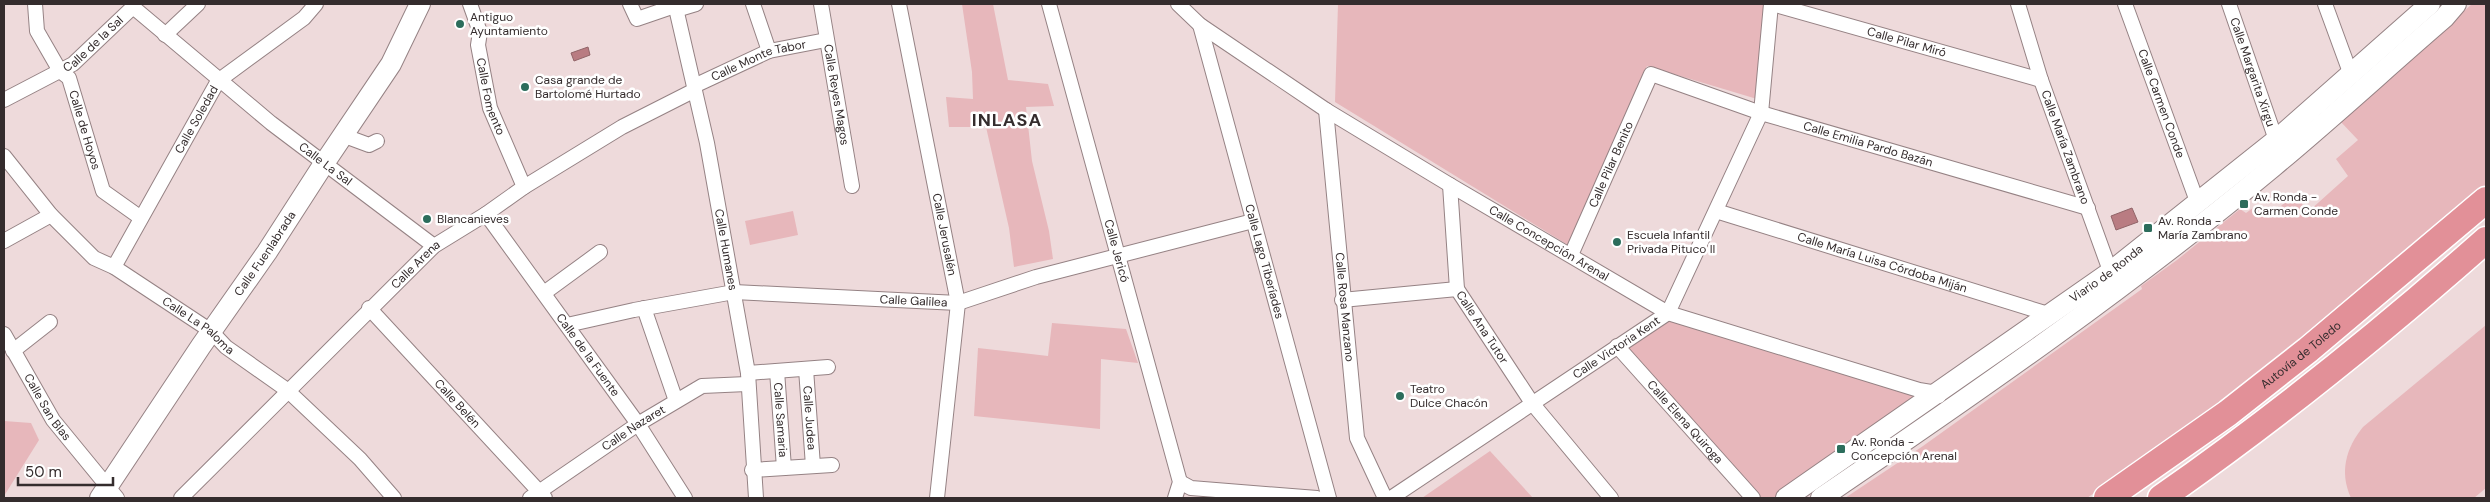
<svg xmlns="http://www.w3.org/2000/svg" width="2490" height="502" font-family="'DM Sans',sans-serif">
<style>
.green{fill:#e7b7bb}
.water{fill:#b97c82;stroke:#916468}
.lines{fill:none;stroke-linecap:round;stroke-linejoin:round}
.street-casing{stroke:#958284;stroke-width:16}
.secondary-casing{stroke:#958284;stroke-width:22}
.highway-casing{stroke:#fff;stroke-width:29}
.street{stroke:#fff;stroke-width:14}
.secondary{stroke:#fff;stroke-width:20}
.highway{stroke:#e29098;stroke-width:26}
.poi-dot{fill:#2c6d5c;stroke:#fff;stroke-width:2}
.labels{text-anchor:middle;dominant-baseline:central;stroke-width:5;stroke-linejoin:round;paint-order:stroke}
.poi-label{font-size:12px;fill:#342c2d;stroke:#fff;text-anchor:start}
.street-label{font-size:12px;fill:#342c2d;stroke:#fff}
.district-label{font-size:18px;font-weight:bold;letter-spacing:1px;fill:#342c2d;stroke:#fff}
</style>
<rect width="100%" height="100%" fill="#eedadb"/>
<!-- green -->
<g class="green">
<path d="M962 4H993L1008 80 1048 84 1054 106 1026 107 1032 161 1049 231 1053 259 1014 267 1009 228 986 127H949L946 97 973 99 972 72Z"/>
<path d="M1338 4H1765L1757 99 1647 66 1568 245 1335 102Z"/>
<path d="M2472 4H2486V186L2347 305 2214 408 2087 498H1845L1923 446 2142 289 2141 286 2177 260 2240 209 2246 213 2257 205 2268 218 2293 195 2309 211 2348 176 2336 159 2358 140 2340 121Z"/>
<path d="M793 211 798 235 750 245 745 221Z"/>
<path d="M1668 319 1934 402 1788 498H1760L1623 346Z"/>
<path d="M1052 323 1126 329 1138 363 1101 359 1100 429 974 416 978 348 1048 356Z"/>
<path d="M2486 325V488L2474 498H2351C2339 472 2346 448 2363 427Z"/>
<path d="M4 421 31 423 39 440 4 496Z"/>
<path d="M1490 451 1533 498H1422Z"/>
</g>
<!-- water -->
<g class="water">
<path d="M588 47 590 55 574 61 571 53Z"/>
<path d="M2132 208 2138 222 2116 230 2111 216Z"/>
</g>
<g class="lines">
<defs>
<g id="street">
<path id="s1" d="M35 4 37 31 60 71 69 78 103 191 141 218"/>
<path id="s2" d="M470 4 480 32 478 45 490 108 524 187"/>
<path d="M630 4 637 19 675 6"/>
<path id="s3" d="M675 4 707 143 748 373 756 498"/>
<path d="M753 4 769 51"/>
<path id="s4" d="M821 4 852 186"/>
<path id="s5" d="M899 4 958 303 937 498"/>
<path id="s6" d="M1049 4 1180 482 1175 498"/>
<path id="s7" d="M1178 4 1200 25 1326 110 1450 185 1668 313 1919 390 1937 393 1939 396"/>
<path id="s8" d="M1772 4 2041 80"/>
<path id="s9" d="M2018 4 2041 80 2113 279"/>
<path id="s10" d="M2125 4 2198 204"/>
<path id="s11" d="M2229 4 2276 140"/>
<path d="M2325 4 2351 75"/>
<path d="M676 10 696 4"/>
<path id="s12" d="M1200 25 1329 498"/>
<path d="M165 35 198 4"/>
<path id="s13" d="M694 86 769 51 826 40"/>
<path id="s14" d="M4 100 73 64 133 7 271 123 434 246"/>
<path id="s15" d="M1326 110 1357 438 1385 498"/>
<path d="M342 135 369 145 377 141"/>
<path id="s16" d="M4 156 51 215 94 258 114 267 211 331 226 347 287 390 360 459 394 498"/>
<path id="s17" d="M1450 185 1457 289 1532 403 1611 498"/>
<path id="s18" d="M1716 211 2048 314"/>
<path id="s19" d="M486 214 638 424 685 498"/>
<path d="M4 241 51 215"/>
<path id="s20" d="M1571 255 1651 74 1761 113 2088 208"/>
<path id="s21" d="M114 267 218 81 304 18 316 4"/>
<path d="M544 293 600 252"/>
<path d="M1342 300 1457 289"/>
<path id="s22" d="M369 308 545 498"/>
<path d="M644 308 676 401"/>
<path id="s23" d="M567 325 634 310 734 292 958 303 1036 277 1253 221"/>
<path id="s24" d="M4 334 53 420 117 498"/>
<path id="s25" d="M1617 346 1753 498"/>
<path d="M13 351 50 322"/>
<path id="s26" d="M806 369 813 466"/>
<path id="s27" d="M777 371 784 468"/>
<path d="M748 373 828 367"/>
<path d="M752 470 832 465"/>
<path d="M1180 482 1191 488 1317 498"/>
<path id="s28" d="M181 498 434 246 486 214 524 187 622 127 695 90"/>
<path id="s29" d="M530 498 638 424 702 386 747 384"/>
<path id="s30" d="M1391 498 1668 313 1761 113 1771 4"/>
</g>
<g id="secondary">
<path id="s31" d="M100 498 201 346 267 252 325 162 391 64 420 4"/>
<path id="s32" d="M1786 498 2109 273 2276 140 2430 4"/>
<path d="M1821 498C1976 393 2130 286 2274 166 2332 118 2387 67 2444 18L2456 4"/>
</g>
<g id="highway">
<path id="s33" d="M2107 498 2228 413 2308 350 2486 200"/>
<path d="M2161 498C2274 419 2383 331 2486 240"/>
</g>
</defs>
<!-- street casing -->
<use href="#street" class="street-casing"/>
<!-- secondary casing -->
<use href="#secondary" class="secondary-casing"/>
<!-- highway casing -->
<use href="#highway" class="highway-casing"/>
<!-- street -->
<use href="#street" class="street"/>
<!-- secondary -->
<use href="#secondary" class="secondary"/>
<!-- highway -->
<use href="#highway" class="highway"/>
</g>
<!-- markers -->
<g class="poi-dot">
<circle cx="460" cy="24" r="5"/>
<circle cx="525" cy="87" r="5"/>
<rect x="2239" y="199" width="10" height="10" rx="2.5"/>
<circle cx="427" cy="219" r="5"/>
<rect x="2143" y="223" width="10" height="10" rx="2.5"/>
<circle cx="1617" cy="242" r="5"/>
<circle cx="1400" cy="396" r="5"/>
<rect x="1836" y="444" width="10" height="10" rx="2.5"/>
</g>
<g class="labels">
<!-- poi labels -->
<g class="poi-label">
<text x="470" y="17">Antiguo<tspan x="470" dy="14">Ayuntamiento</tspan></text>
<text x="535" y="80">Casa grande de<tspan x="535" dy="14">Bartolomé Hurtado</tspan></text>
<text x="2254" y="197">Av. Ronda -<tspan x="2254" dy="14">Carmen Conde</tspan></text>
<text x="437" y="219">Blancanieves</text>
<text x="2158" y="221">Av. Ronda -<tspan x="2158" dy="14">María Zambrano</tspan></text>
<text x="1627" y="235">Escuela Infantil<tspan x="1627" dy="14">Privada Pituco II</tspan></text>
<text x="1410" y="389">Teatro<tspan x="1410" dy="14">Dulce Chacón</tspan></text>
<text x="1851" y="442">Av. Ronda -<tspan x="1851" dy="14">Concepción Arenal</tspan></text>
</g>
<!-- street labels -->
<g class="street-label">
<text stroke="none"><textPath href="#s14" startOffset="106">Calle de la Sal</textPath></text>
<text stroke="none"><textPath href="#s8" startOffset="140">Calle Pilar Miró</textPath></text>
<text stroke="none"><textPath href="#s13" startOffset="70">Calle Monte Tabor</textPath></text>
<text stroke="none"><textPath href="#s11" startOffset="72">Calle Margarita Xirgu</textPath></text>
<text stroke="none"><textPath href="#s4" startOffset="92">Calle Reyes Magos</textPath></text>
<text stroke="none"><textPath href="#s2" startOffset="96">Calle Fomento</textPath></text>
<text stroke="none"><textPath href="#s10" startOffset="106">Calle Carmen Conde</textPath></text>
<text stroke="none"><textPath href="#s21" startOffset="169">Calle Soledad</textPath></text>
<text stroke="none"><textPath href="#s1" startOffset="139">Calle de Hoyos</textPath></text>
<text stroke="none"><textPath href="#s20" startOffset="426">Calle Emilia Pardo Bazán</textPath></text>
<text stroke="none"><textPath href="#s9" startOffset="151">Calle María Zambrano</textPath></text>
<text stroke="none"><textPath href="#s14" startOffset="409">Calle La Sal</textPath></text>
<text stroke="none"><textPath href="#s20" startOffset="99">Calle Pilar Benito</textPath></text>
<text stroke="none"><textPath href="#s5" startOffset="235">Calle Jerusalén</textPath></text>
<text stroke="none"><textPath href="#s7" startOffset="442">Calle Concepción Arenal</textPath></text>
<text stroke="none"><textPath href="#s3" startOffset="251">Calle Humanes</textPath></text>
<text stroke="none"><textPath href="#s6" startOffset="256">Calle Jericó</textPath></text>
<text stroke="none"><textPath href="#s31" startOffset="295">Calle Fuenlabrada</textPath></text>
<text stroke="none"><textPath href="#s12" startOffset="245">Calle Lago Tiberíades</textPath></text>
<text stroke="none"><textPath href="#s18" startOffset="174">Calle María Luisa Córdoba Miján</textPath></text>
<text stroke="none"><textPath href="#s28" startOffset="331">Calle Arena</textPath></text>
<text stroke="none"><textPath href="#s32" startOffset="391">Viario de Ronda</textPath></text>
<text stroke="none"><textPath href="#s23" startOffset="350">Calle Galilea</textPath></text>
<text stroke="none"><textPath href="#s15" startOffset="198">Calle Rosa Manzano</textPath></text>
<text stroke="none"><textPath href="#s16" startOffset="261">Calle La Paloma</textPath></text>
<text stroke="none"><textPath href="#s17" startOffset="150">Calle Ana Tutor</textPath></text>
<text stroke="none"><textPath href="#s30" startOffset="271">Calle Victoria Kent</textPath></text>
<text stroke="none"><textPath href="#s19" startOffset="174">Calle de la Fuente</textPath></text>
<text stroke="none"><textPath href="#s33" startOffset="241">Autovía de Toledo</textPath></text>
<text stroke="none"><textPath href="#s22" startOffset="130">Calle Belén</textPath></text>
<text stroke="none"><textPath href="#s24" startOffset="85">Calle San Blas</textPath></text>
<text stroke="none"><textPath href="#s26" startOffset="49">Calle Judea</textPath></text>
<text stroke="none"><textPath href="#s27" startOffset="49">Calle Samaria</textPath></text>
<text stroke="none"><textPath href="#s25" startOffset="102">Calle Elena Quiroga</textPath></text>
<text stroke="none"><textPath href="#s29" startOffset="125">Calle Nazaret</textPath></text>
</g>
<!-- district labels -->
<g class="district-label">
<text x="1007" y="120">INLASA</text>
</g>
</g>
<!-- border -->
<rect width="2490" height="502" fill="none" stroke="#342c2d" stroke-width="10"/>
<!-- scale -->
<path d="M18 477v8h95v-8" fill="none" stroke="#342c2d" stroke-width="2.5"/>
<text x="25" y="477" font-size="15" fill="#342c2d" stroke="#ffffff" stroke-width="4" paint-order="stroke">50 m</text>
</svg>
